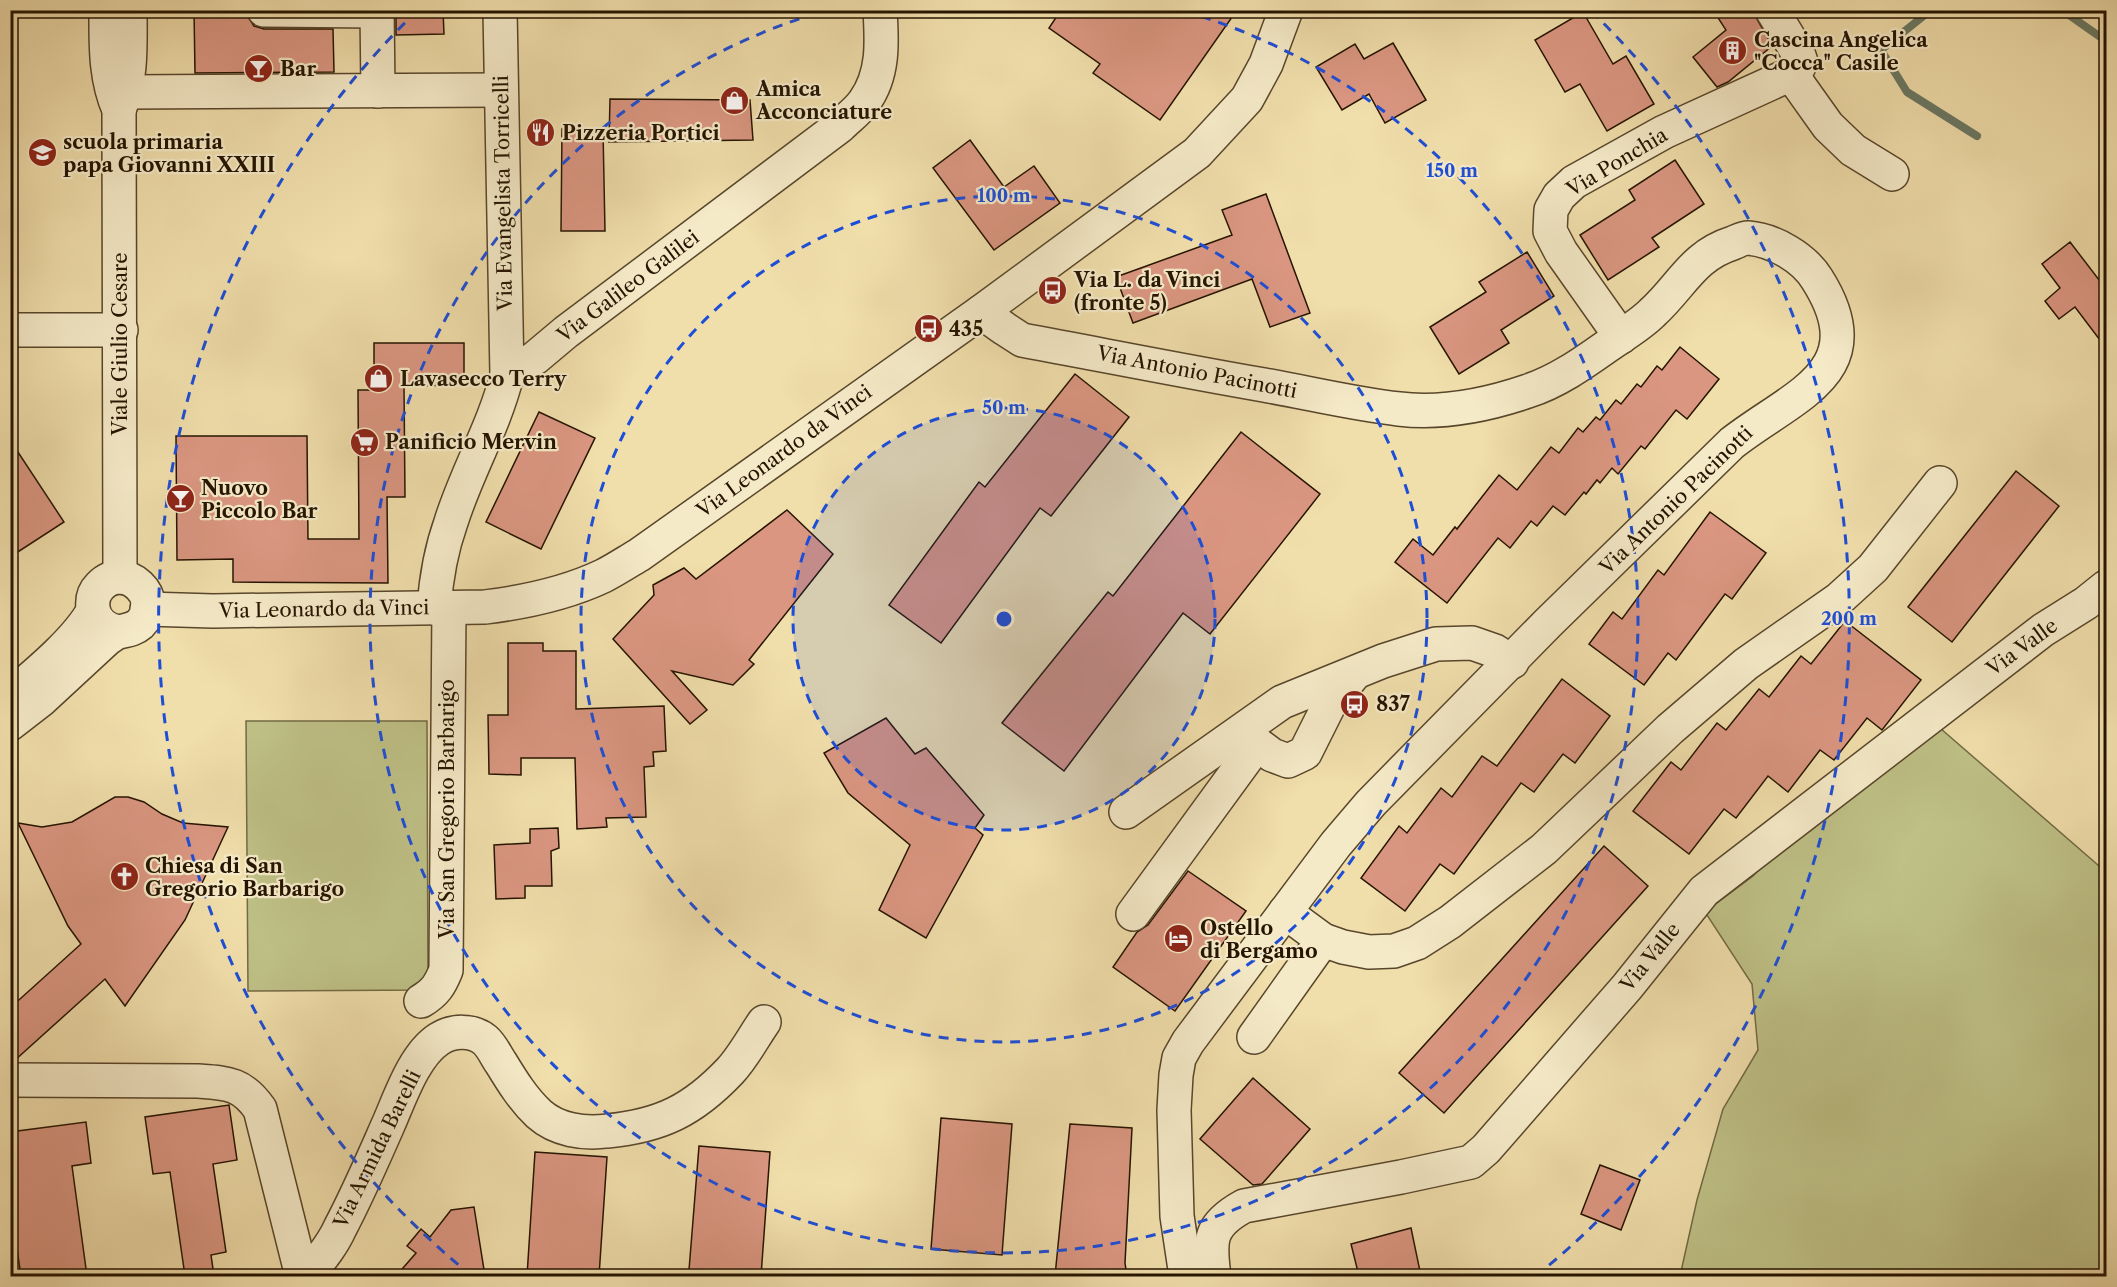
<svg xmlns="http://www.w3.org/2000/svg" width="2117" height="1287" font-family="'Libre Caslon Text',serif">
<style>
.green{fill:#bec086;stroke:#726a43;stroke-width:1.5}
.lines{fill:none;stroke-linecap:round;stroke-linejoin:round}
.stream{stroke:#6b7964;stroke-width:8}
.building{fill:#da9681;stroke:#251400;stroke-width:1.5}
.minor-casing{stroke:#58462b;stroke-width:36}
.minor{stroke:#f5eac8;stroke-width:33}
.ring{fill:none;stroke:#1d4ed8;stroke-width:3;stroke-dasharray:10 8}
.labels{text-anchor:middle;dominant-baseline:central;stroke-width:4.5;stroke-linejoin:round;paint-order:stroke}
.poi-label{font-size:20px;font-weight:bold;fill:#251400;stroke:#f5eac8;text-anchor:start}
.street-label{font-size:20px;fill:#251400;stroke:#f5eac8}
.centre{fill:#1d4ed8;stroke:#f5eac8;stroke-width:3}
.ring-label{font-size:18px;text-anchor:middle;font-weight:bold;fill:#1d4ed8;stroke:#f5eac8;stroke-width:4.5;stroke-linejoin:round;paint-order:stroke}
</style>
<rect width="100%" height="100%" fill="#f0deab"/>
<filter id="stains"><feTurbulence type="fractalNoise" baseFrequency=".00333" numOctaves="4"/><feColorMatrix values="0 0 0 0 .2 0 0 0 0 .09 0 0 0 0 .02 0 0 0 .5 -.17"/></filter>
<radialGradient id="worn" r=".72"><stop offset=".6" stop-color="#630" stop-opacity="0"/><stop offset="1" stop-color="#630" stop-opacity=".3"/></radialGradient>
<!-- green -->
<g class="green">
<path d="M246 721H427L428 990 248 991Z"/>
<path d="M1933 722 2106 872V1276H1680L1697 1200 1723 1109 1758 1050 1752 984 1705 912 1753 876 1800 824Z"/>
</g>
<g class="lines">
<!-- stream -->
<g class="stream">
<path d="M1931 10 1881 50 1907 92 1977 136"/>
<path d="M2062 10 2106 41"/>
</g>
</g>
<!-- building -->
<g class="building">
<path d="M194 10H221V15H247L254 26 264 29H333L334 72 195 73Z"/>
<path d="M396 10H443L444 34 396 35Z"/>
<path d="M1061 10H1237L1160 120 1093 73 1100 64 1049 28Z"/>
<path d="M1713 10H1752L1772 46 1728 82 1717 87 1693 57 1726 30Z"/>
<path d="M1583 12 1613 64 1626 56 1654 104 1607 131 1580 84 1565 92 1535 40Z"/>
<path d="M1393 43 1426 100 1385 123 1369 94 1342 110 1316 67 1355 44 1364 59Z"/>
<path d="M610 99 750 100 753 140 609 142Z"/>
<path d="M562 129 603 130 605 231H561Z"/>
<path d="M970 140 1004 187 1034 166 1060 203 994 250 933 168Z"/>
<path d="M1675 160 1704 204 1652 238 1659 247 1608 280 1580 235 1635 200 1629 190Z"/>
<path d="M1266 194 1310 313 1270 327 1252 279 1133 323 1116 277 1232 235 1222 210Z"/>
<path d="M2070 242 2106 289V348L2075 307 2059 319 2045 301 2060 288 2042 264Z"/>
<path d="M1527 252 1554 296 1501 330 1509 343 1459 374 1430 327 1486 292 1479 282Z"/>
<path d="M374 343H464V385L404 386 405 497H387L388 583 233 582V559L177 560 176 436H307L308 539H359L358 390H374Z"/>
<path d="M1680 347 1719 379 1687 419 1676 410 1645 449 1641 446 1618 474 1612 468 1600 483 1597 480 1586 494 1584 492 1565 515 1553 506 1537 526 1531 521 1510 548 1498 538 1447 603 1395 562 1413 539 1433 555 1455 527 1457 529 1499 475 1517 490 1551 447 1559 453 1578 428 1583 432 1596 417 1600 420 1616 400 1621 404 1637 384 1641 387 1657 366 1662 370Z"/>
<path d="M1075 374 1129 417 1051 516 1040 508 941 643 889 605 979 482 985 487Z"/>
<path d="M539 412 595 438 541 549 486 522Z"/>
<path d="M1241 432 1320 494 1210 634 1183 613 1064 771 1002 723 1108 592 1113 596Z"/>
<path d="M10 440 64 522 10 557Z"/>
<path d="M2016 471 2059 506 1952 642 1908 607Z"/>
<path d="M787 510 833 554 749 660 754 664 733 685 672 671 707 710 690 724 613 639 654 595 653 585 684 568 696 579Z"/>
<path d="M1710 512 1766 553 1732 599 1725 594 1676 660 1668 653 1644 685 1589 644 1613 612 1622 619 1658 570 1664 575Z"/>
<path d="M1845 621 1921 680 1882 730 1867 718 1834 760 1820 750 1788 792 1768 776 1736 818 1724 809 1689 854 1633 811 1671 762 1681 770 1717 723 1726 730 1759 689 1769 697 1801 656 1811 664Z"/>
<path d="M508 643H543V651H576V709L664 706 666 751 653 752 654 766 644 767 646 817 606 818 607 827 577 829 575 758H521V775L489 774 488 715H508Z"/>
<path d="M1562 679 1610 716 1575 763 1563 754 1534 792 1521 783 1454 874 1440 864 1405 911 1361 878 1399 826 1407 833 1441 788 1452 797 1482 756 1497 766Z"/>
<path d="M886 718 915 754 926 748 984 815 975 828 983 835 926 938 879 910 910 845 848 793 824 753Z"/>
<path d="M115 797H128L144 802 162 814 183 823 228 827 185 920 125 1006 105 979 14 1061H10V1008L81 944 68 926 18 823 42 827 72 822Z"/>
<path d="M558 828 559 848 551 851 552 886H525V898L496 899 494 845 530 843V829Z"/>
<path d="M1604 846 1648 886 1444 1113 1399 1073Z"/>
<path d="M1188 871 1246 911 1175 1011 1113 967 1137 932 1148 925Z"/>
<path d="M1253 1078 1310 1129 1262 1184 1253 1185 1200 1139Z"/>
<path d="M229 1105 237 1160 213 1164 226 1252 211 1255 214 1276H185L170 1172 153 1174 145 1117Z"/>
<path d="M941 1118 1012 1124 1002 1255 931 1249Z"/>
<path d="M86 1122 91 1163 72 1166 87 1276H21L10 1201V1132Z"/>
<path d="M1070 1124 1132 1128 1125 1263 1127 1276H1055Z"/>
<path d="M699 1146 770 1152 761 1276 689 1270Z"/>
<path d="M535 1152 607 1157 599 1276H527Z"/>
<path d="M1600 1165 1640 1180 1621 1230 1581 1214Z"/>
<path d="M474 1207 485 1276H396L416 1253 407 1246 421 1229 430 1237 451 1210Z"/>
<path d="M1411 1228 1421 1276H1359L1351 1244Z"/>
</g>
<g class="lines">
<defs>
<g id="minor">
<path d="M106 10C106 45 105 78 119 110L120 577"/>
<path d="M264 10 377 11"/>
<path d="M377 10 378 91"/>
<path d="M1791 74 1828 126 1853 150 1892 174"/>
<path d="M126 92 501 90"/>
<path d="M119 110C132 78 130 45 130 10"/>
<path d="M981 312 1005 329 1022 340C1103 355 1183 371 1264 385 1309 393 1354 404 1399 409 1442 414 1487 405 1528 391 1559 381 1586 361 1613 342 1626 333 1641 324 1652 313 1682 286 1692 256 1733 243 1738 241 1743 238 1748 238 1774 240 1804 258 1817 279 1876 372 1793 395 1732 443L1548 623 1371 803 1336 844 1188 1042 1179 1058 1176 1075 1174 1110 1177 1216 1186 1276"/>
<path d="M10 330H121"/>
<path d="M1621 337 1561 252 1550 231 1551 210 1559 196 1574 182 1664 132 1791 74 1797 70 1801 62 1798 53 1772 10"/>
<path d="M507 375 535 358 566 332 840 126C848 118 858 111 864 102 884 75 882 42 880 10"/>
<path d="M434 608C436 579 441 550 451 522 467 471 494 427 507 375L500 10"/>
<path d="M147 609 213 611 485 607C526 602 565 594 603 576 615 570 627 562 639 555L981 312 1197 153 1247 99 1266 64 1286 10"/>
<path d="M10 696C37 673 76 641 93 611"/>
<path d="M10 724 41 700 107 639C110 637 115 633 119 632 127 630 133 630 140 624 166 598 125 560 100 586 94 592 92 600 93 608 95 622 105 629 118 632"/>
<path d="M1241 732 1272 755 1288 761 1305 753 1330 703 1355 673"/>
<path d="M1126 812 1282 702 1383 661 1436 644 1472 643 1495 651 1512 662"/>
<path d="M1285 912 1323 940 1343 947 1369 952 1394 951 1417 943 1450 922 1544 849 1670 729 1746 664 1839 599 1873 568 1940 483"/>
<path d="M1133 914 1257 744"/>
<path d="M421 1001C435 993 440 985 446 970L449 608"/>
<path d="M1254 1037 1323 940"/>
<path d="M10 1080 198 1081C227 1083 242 1083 260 1109L302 1276"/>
<path d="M307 1276C319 1261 332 1246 340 1228 358 1194 373 1159 388 1125 400 1098 414 1055 439 1039 453 1030 473 1030 485 1040 492 1046 496 1056 501 1063 512 1081 523 1099 539 1114 557 1130 583 1134 607 1131 661 1126 693 1110 730 1071 743 1057 753 1038 764 1022"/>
<path d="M1214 1276C1209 1240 1209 1225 1244 1206L1401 1177 1471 1162 1486 1149 1627 987 1704 891 2043 630 2086 603 2106 587"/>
</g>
</defs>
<!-- minor casing -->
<use href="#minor" class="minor-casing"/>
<!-- minor -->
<use href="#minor" class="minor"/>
</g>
<!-- distance rings -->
<circle cx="1004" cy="619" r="211" fill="#1d4ed8" fill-opacity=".12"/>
<g class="ring">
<circle cx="1004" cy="619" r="211"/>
<circle cx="1004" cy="619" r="423"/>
<path d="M1184 11A634 634 0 1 1 824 11"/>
<path d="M472 1276A845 845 0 0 1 417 11M1591 11A845 845 0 0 1 1536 1276"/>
</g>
<!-- icons -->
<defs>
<symbol id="building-disc" viewBox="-11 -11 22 22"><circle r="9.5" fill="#8f2418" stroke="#f5eac8"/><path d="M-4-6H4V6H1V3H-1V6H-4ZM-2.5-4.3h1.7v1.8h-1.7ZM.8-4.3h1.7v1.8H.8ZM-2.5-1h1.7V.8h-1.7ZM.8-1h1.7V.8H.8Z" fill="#fff"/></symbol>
<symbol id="bar-disc" viewBox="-11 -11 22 22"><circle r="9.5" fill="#8f2418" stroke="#f5eac8"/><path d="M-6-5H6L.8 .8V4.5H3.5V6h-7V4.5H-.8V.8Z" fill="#fff"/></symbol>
<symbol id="shop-disc" viewBox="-11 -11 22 22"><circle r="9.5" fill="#8f2418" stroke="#f5eac8"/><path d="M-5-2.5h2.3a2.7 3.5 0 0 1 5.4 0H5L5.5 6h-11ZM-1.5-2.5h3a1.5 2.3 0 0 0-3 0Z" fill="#fff"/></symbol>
<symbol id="restaurant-disc" viewBox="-11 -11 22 22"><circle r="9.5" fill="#8f2418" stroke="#f5eac8"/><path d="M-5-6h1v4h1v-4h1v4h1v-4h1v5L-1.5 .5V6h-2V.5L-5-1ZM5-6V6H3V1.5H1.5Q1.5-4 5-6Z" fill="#fff"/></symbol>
<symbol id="school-disc" viewBox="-11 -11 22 22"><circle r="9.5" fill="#8f2418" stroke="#f5eac8"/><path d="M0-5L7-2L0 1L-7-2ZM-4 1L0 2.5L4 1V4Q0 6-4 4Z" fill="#fff"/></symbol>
<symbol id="bus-disc" viewBox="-11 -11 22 22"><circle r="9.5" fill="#8f2418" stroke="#f5eac8"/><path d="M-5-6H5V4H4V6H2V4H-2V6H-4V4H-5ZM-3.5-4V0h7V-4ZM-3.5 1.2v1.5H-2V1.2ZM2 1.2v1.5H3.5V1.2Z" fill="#fff"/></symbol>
<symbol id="supermarket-disc" viewBox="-11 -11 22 22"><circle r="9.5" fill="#8f2418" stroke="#f5eac8"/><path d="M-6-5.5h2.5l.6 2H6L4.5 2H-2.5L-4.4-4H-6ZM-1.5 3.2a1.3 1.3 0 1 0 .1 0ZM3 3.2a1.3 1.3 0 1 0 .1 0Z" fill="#fff"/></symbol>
<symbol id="church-disc" viewBox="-11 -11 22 22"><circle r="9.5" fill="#8f2418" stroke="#f5eac8"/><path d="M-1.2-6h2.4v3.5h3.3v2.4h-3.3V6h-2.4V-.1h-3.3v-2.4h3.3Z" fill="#fff"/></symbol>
<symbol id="hotel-disc" viewBox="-11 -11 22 22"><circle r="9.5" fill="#8f2418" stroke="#f5eac8"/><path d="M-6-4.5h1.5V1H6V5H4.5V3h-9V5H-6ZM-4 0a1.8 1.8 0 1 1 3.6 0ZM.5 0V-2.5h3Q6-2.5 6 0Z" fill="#fff"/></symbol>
</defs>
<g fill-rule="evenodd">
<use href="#building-disc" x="1716" y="34" width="33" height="33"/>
<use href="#bar-disc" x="242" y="52" width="33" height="33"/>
<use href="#shop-disc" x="718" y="84" width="33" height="33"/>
<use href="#restaurant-disc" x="524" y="116" width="33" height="33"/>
<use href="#school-disc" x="26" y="136" width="33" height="33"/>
<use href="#bus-disc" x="1036" y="274" width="33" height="33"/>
<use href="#bus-disc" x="912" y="312" width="33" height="33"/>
<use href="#shop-disc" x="362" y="362" width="33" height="33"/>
<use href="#supermarket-disc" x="348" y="426" width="33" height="33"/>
<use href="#bar-disc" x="164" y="482" width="33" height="33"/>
<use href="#bus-disc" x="1338" y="688" width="33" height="33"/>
<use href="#church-disc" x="108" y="860" width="33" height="33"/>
<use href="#hotel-disc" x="1162" y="922" width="33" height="33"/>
</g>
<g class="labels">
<!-- poi labels -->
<g class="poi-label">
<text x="1754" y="40">Cascina Angelica<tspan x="1754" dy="23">"Cocca" Casile</tspan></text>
<text x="280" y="69">Bar</text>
<text x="756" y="89">Amica<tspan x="756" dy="23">Acconciature</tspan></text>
<text x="562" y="133">Pizzeria Portici</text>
<text x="63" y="142">scuola primaria<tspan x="63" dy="23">papa Giovanni XXIII</tspan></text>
<text x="1074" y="280">Via L. da Vinci<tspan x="1074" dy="23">(fronte 5)</tspan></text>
<text x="949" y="329">435</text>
<text x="400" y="379">Lavasecco Terry</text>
<text x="385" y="442">Panificio Mervin</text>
<text x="201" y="488">Nuovo<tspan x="201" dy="23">Piccolo Bar</tspan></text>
<text x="1376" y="704">837</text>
<text x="145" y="866">Chiesa di San<tspan x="145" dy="23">Gregorio Barbarigo</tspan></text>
<text x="1200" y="928">Ostello<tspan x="1200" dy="23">di Bergamo</tspan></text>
</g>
<!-- street labels -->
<g class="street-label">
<text transform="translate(1617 162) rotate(-31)">Via Ponchia</text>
<text transform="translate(503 193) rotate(-91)">Via Evangelista Torricelli</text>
<text transform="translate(628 286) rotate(-37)">Via Galileo Galilei</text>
<text transform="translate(120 344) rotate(-90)">Viale Giulio Cesare</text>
<text transform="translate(1197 372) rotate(11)">Via Antonio Pacinotti</text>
<text transform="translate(784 451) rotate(-36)">Via Leonardo da Vinci</text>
<text transform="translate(1676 500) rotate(-44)">Via Antonio Pacinotti</text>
<text transform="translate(324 609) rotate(-1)">Via Leonardo da Vinci</text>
<text transform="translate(2022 647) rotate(-36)">Via Valle</text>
<text transform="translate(447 809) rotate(-90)">Via San Gregorio Barbarigo</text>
<text transform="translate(1650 957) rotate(-51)">Via Valle</text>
<text transform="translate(377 1149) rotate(-64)">Via Armida Barelli</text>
</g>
</g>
<circle cx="1004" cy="619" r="9" class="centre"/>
<g class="ring-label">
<text x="1452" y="177">150 m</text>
<text x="1004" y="202">100 m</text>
<text x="1004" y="414">50 m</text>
<text x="1849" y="625">200 m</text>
</g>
<!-- margin -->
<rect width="2117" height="1287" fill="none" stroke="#f0deab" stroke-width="36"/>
<rect x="12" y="12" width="2093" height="1263" fill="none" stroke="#251400" stroke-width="3"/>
<rect x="18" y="18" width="2081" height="1251" fill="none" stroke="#251400" stroke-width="1.5"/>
<rect width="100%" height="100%" filter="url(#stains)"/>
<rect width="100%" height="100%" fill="url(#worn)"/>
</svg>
